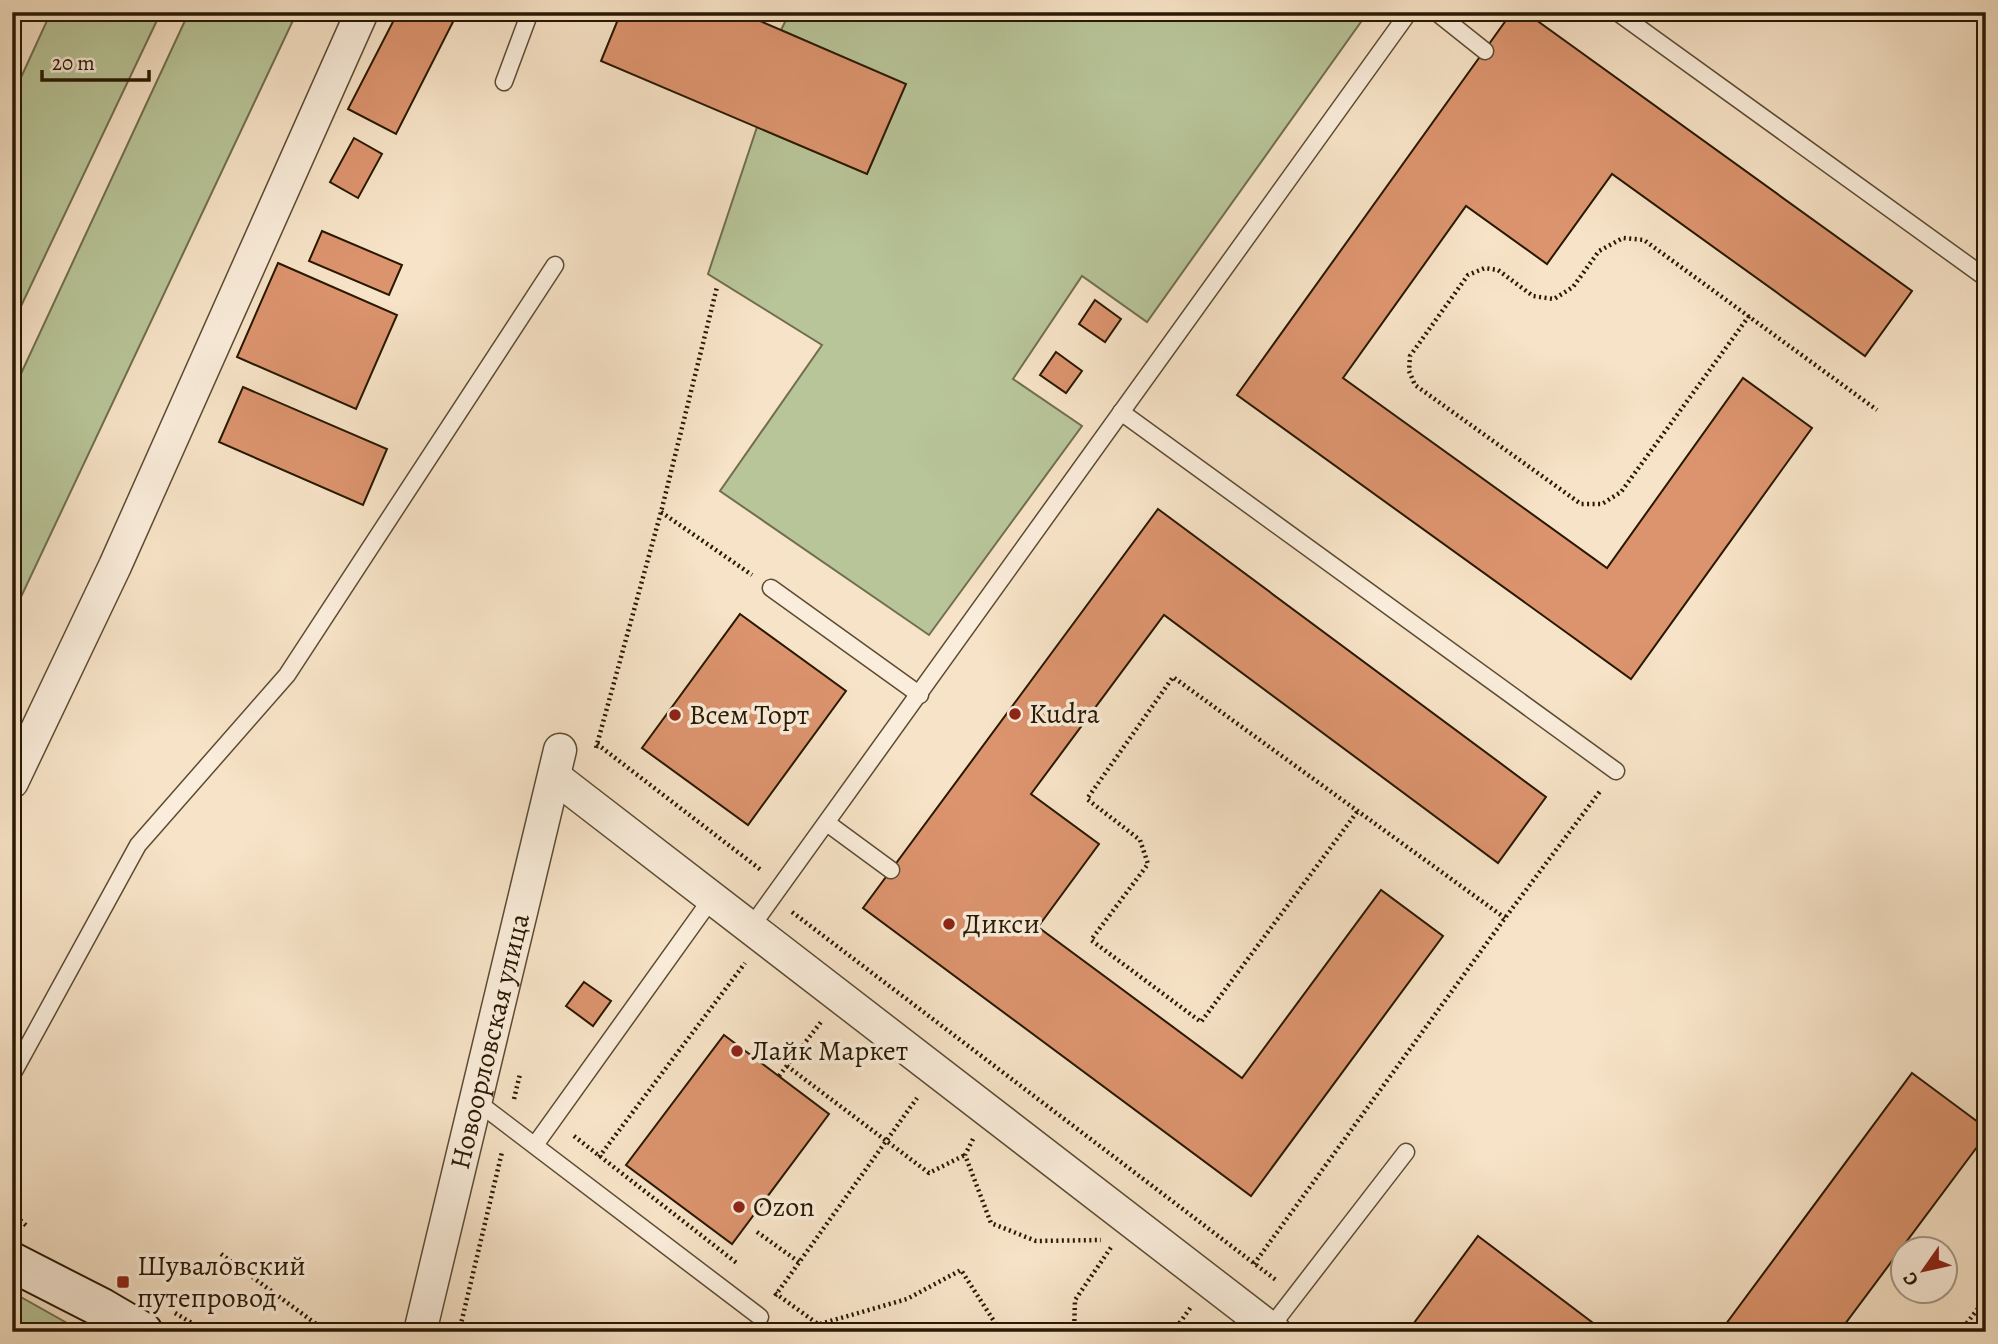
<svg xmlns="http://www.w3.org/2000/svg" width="1998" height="1344" font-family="Alegreya,serif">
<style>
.green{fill:#b8c599;stroke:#706e4e;stroke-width:2}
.building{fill:#dc946e;stroke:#281802;stroke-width:2}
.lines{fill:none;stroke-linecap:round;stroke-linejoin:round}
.lane-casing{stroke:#5c4b33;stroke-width:19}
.street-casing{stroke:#5c4b33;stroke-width:35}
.secondary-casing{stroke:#281802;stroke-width:42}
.path{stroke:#281802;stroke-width:4.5;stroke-dasharray:2 3.5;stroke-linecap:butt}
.lane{stroke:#faeddb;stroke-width:16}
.street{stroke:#faeddb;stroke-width:32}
.secondary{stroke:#faeddb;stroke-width:38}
.poi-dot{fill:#8f2418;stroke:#faeddb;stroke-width:2.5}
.labels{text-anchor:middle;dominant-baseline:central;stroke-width:7;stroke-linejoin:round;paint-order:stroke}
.poi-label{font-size:28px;fill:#281802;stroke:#faeddb;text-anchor:start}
.street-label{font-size:28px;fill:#281802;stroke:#faeddb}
</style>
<rect width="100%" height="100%" fill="#f7e3c7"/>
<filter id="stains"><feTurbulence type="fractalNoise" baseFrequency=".00286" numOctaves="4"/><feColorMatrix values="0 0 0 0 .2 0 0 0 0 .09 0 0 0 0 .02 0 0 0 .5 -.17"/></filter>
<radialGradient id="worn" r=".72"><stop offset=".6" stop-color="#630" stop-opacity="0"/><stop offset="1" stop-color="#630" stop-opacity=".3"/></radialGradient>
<!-- green -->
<g class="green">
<path d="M51 12H161L12 325V97Z"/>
<path d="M189 12H297L12 616V393Z"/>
<path d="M790 12H1368L1147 322 1082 276 1013 379 1082 426 929 635 720 491 822 345 708 274 757 127 867 174 905 85 781 30Z"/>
<path d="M19 1296 83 1332H34L12 1319V1314Z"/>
</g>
<!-- building -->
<g class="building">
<path d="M398 12H458L396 134 348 109Z"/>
<path d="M621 12H739L906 84 867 174 601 61Z"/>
<path d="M1512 12H1525L1912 291 1865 356 1612 174 1547 264 1466 206 1343 378 1607 568 1743 378 1812 428 1631 679 1237 395Z"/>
<path d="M354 138 382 154 358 198 330 182Z"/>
<path d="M322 231 402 265 389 295 309 261Z"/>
<path d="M278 263 397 315 356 409 237 357Z"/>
<path d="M1095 300 1121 319 1105 342 1079 324Z"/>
<path d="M1056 352 1082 371 1066 393 1040 375Z"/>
<path d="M243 387 387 449 363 505 219 442Z"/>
<path d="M1158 509 1546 797 1498 863 1164 615 1031 794 1099 844 1038 927 1242 1078 1381 890 1443 936 1251 1196 863 908Z"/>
<path d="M740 614 846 691 748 825 642 748Z"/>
<path d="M584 982 611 1001 593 1026 566 1006Z"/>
<path d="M724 1035 829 1114 732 1244 626 1165Z"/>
<path d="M1912 1073 1986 1128V1135L1839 1332H1720Z"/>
<path d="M1478 1236 1605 1332H1417L1411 1327Z"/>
</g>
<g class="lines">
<defs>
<g id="lane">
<path d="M1436 12 1485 51"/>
<path d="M1617 12 1986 278"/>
<path d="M504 82 530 12"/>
<path d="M1121 412 1616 771"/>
<path d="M771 588 920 695"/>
<path d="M827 823 891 870"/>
<path d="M751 927C972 624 1189 317 1409 12"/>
<path d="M12 1075 138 845 287 675 555 265"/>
<path d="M476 1101 760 1317"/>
<path d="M535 1145 712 898"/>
<path d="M1270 1328 1406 1152"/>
</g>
<g id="street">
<path d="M555 777 1275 1332"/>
<path d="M12 782 115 566 362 12"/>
<path id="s1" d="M420 1332 560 750"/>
</g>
<path id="secondary" d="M12 1262 102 1308 143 1332"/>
</defs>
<!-- lane casing -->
<use href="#lane" class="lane-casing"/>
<!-- street casing -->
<use href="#street" class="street-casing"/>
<!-- secondary casing -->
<use href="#secondary" class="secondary-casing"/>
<!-- path -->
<g class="path">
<path d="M1749 316 1621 492 1602 504H1581L1415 385 1409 371 1410 356 1468 275 1485 268 1498 270 1533 296 1554 299 1573 287 1599 251 1623 238 1644 240 1877 410"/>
<path d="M661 512 752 575"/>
<path d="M597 744 761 870"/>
<path d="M596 748 661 512 717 287"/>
<path d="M1357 812 1201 1022 1091 940 1148 864 1140 840 1087 799 1173 677 1505 918"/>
<path d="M792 912 1276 1280"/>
<path d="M787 1066 929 1173 965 1155"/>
<path d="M779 1076 821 1022"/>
<path d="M514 1099 520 1074"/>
<path d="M574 1136 738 1264"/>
<path d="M973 1139 965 1155 991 1223 1036 1241 1101 1240"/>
<path d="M599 1157 745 963"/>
<path d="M12 1174 17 1150"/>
<path d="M12 1213 28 1227"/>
<path d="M757 1232 799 1262"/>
<path d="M221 1254 327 1332"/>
<path d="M1254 1264 1505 918 1601 790"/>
<path d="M775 1293 829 1332"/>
<path d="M775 1296 917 1098"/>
<path d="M175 1313 207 1332"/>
<path d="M820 1324 907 1299 961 1270 1001 1332"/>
<path d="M459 1332 502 1152"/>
<path d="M1074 1332 1075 1300 1112 1246"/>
<path d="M1173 1332 1191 1307"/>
<path d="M1960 1332 1986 1298"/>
</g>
<!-- lane -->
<use href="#lane" class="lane"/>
<!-- street -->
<use href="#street" class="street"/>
<!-- secondary -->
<use href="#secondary" class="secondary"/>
</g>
<!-- markers -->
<g class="poi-dot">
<circle cx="1015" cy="714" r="7"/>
<circle cx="675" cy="715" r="7"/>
<circle cx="949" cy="924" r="7"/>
<circle cx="737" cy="1051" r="7"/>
<circle cx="739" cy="1207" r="7"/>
<rect x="116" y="1275" width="14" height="14" rx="3.5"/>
</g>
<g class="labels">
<!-- poi labels -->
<g class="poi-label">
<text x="1029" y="714">Kudra</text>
<text x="689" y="715">Всем Торт</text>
<text x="963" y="924">Дикси</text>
<text x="751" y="1051">Лайк Маркет</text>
<text x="753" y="1207">Ozon</text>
<text x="137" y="1266">Шуваловский<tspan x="137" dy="32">путепровод</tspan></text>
</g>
<!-- street labels -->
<g class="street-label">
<text stroke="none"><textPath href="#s1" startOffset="299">Новоорловская улица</textPath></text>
</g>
</g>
<!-- margin -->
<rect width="1998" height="1344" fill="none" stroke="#f7e3c7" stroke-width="42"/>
<rect x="14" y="14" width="1970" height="1316" fill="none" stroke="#281802" stroke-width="3.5"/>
<rect x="21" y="21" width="1956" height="1302" fill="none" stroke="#281802" stroke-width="2"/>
<!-- north arrow -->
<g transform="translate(1924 1270) rotate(236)"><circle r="33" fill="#faeddb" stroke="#a69884" stroke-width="2"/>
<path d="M0-5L12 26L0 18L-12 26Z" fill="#8f2418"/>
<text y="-10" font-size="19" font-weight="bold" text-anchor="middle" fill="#281802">С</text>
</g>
<!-- scale -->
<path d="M42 70v10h107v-10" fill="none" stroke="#281802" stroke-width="3.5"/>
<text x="52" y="70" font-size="21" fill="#281802" stroke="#faeddb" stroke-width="5" paint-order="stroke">20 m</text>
<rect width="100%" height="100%" filter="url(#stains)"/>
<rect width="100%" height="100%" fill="url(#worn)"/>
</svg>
